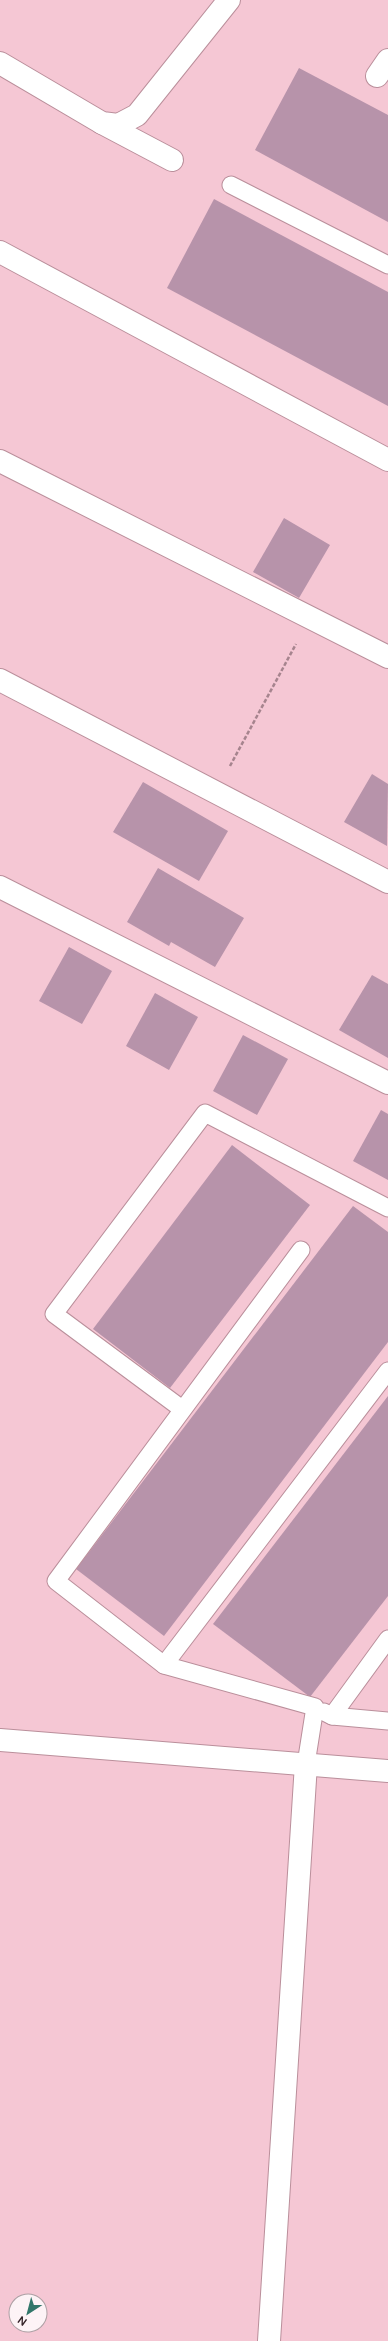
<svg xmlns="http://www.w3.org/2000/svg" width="388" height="2341" font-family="'DM Sans',sans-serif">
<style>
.building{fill:#b793aa}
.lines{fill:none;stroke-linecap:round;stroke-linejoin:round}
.service-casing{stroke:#ba8f9b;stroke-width:19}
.minor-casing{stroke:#ba8f9b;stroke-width:24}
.path{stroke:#a6848e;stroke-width:2.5;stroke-dasharray:4 2;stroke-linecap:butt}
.service{stroke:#fff;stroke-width:17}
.minor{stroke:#fff;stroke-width:22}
</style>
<rect width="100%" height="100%" fill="#f5c7d4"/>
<!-- building -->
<g class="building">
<path d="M299 68 388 115V222L255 150Z"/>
<path d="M214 199 388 292V406L167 288Z"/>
<path d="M284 518 330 545 299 598 253 572Z"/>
<path d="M372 774 388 784 387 846 344 822Z"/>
<path d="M143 782 228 831 199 881 113 832Z"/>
<path d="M158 868 244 918 215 967 171 942 169 946 127 922Z"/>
<path d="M69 947 112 971 82 1024 39 1001Z"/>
<path d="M372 975 388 984V1058L339 1030Z"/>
<path d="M155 993 198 1017 169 1070 126 1046Z"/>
<path d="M243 1035 288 1059 257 1115 213 1091Z"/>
<path d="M381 1110 388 1114V1180L353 1161Z"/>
<path d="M232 1145 310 1205 170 1388 93 1329Z"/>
<path d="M353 1206 388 1232V1342L164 1636 76 1569Z"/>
<path d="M388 1396V1596L310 1697 213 1624Z"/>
</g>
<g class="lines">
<defs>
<g id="service">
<path d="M231 185 388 265"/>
<path d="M301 1250 56 1581 164 1665 315 1707 306 1764"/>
<path d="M182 1409 54 1314 205 1113 388 1208"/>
<path d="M164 1665 388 1371"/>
<path d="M324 1712 332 1716 388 1721"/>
<path d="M332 1716 388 1639"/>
</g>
<g id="minor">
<path d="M0 63 102 123 118 125 137 115 229 0"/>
<path d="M377 76 388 60"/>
<path d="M102 123 172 160"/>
<path d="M0 252 388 460"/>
<path d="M0 461 388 657"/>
<path d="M0 680 388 882"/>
<path d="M0 887 388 1083"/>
<path d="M0 1740 388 1771"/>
<path d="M269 2341 306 1764"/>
</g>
</defs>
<!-- service casing -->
<use href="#service" class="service-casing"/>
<!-- minor casing -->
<use href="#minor" class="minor-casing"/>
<!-- path -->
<path class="path" d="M230 766 296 644"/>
<!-- service -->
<use href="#service" class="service"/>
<!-- minor -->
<use href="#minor" class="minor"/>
</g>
<!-- north arrow -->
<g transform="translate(28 2313) rotate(216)"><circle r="19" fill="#fdf3f6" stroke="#ada0a4"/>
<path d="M0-3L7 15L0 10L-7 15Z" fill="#31766a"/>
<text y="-6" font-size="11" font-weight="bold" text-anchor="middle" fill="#352429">N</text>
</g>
</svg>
